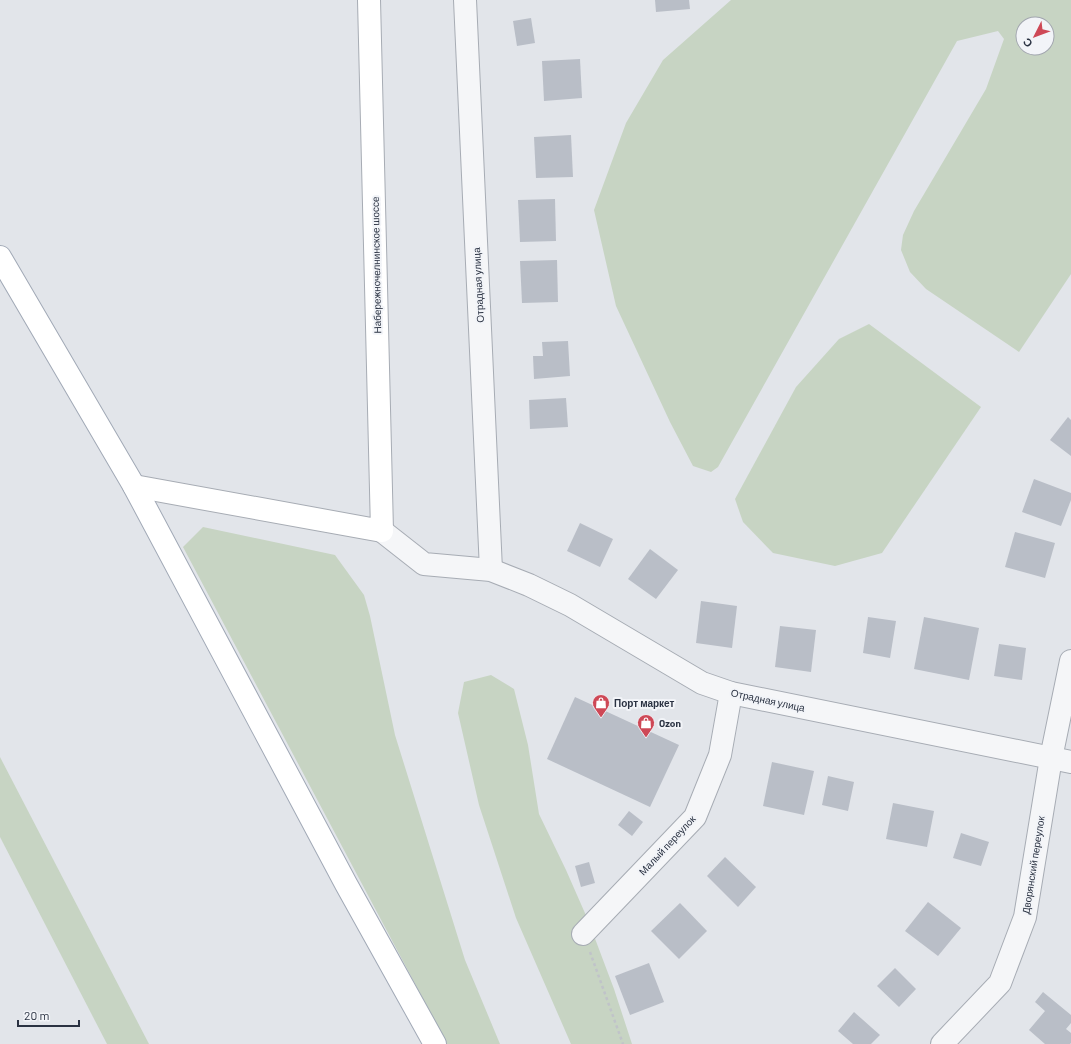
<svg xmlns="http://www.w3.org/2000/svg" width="1071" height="1044" font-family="Barlow,sans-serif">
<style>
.green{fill:#c7d4c3;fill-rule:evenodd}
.building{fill:#b9bec7}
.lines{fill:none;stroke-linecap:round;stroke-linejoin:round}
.street-casing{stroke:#a7acb4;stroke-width:24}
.secondary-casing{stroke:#a7acb4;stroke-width:24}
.primary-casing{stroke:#a1a9b6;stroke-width:24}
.path{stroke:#c0c3c9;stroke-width:2.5;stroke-dasharray:3 3;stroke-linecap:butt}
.street{stroke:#f5f6f8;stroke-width:22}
.secondary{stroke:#fff;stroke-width:22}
.primary{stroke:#fff;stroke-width:22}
.labels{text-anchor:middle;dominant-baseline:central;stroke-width:4;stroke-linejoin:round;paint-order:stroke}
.street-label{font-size:10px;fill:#2a3242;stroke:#f2f4f8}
.poi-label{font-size:10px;font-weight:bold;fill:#2a3242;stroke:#f2f4f8;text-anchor:start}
</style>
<rect width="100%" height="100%" fill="#e2e5ea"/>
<!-- green -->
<g class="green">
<path d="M731 0H1071V274L1019 352 926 289 910 272 901 250 903 235 914 211 986 89 1004 39 998 31 957 41 718 467 711 472 693 466 670 422 616 306 594 210 626 123 663 60ZM1023 24H1047V48H1023Z"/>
<path d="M869 324 981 407 882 553 835 566 773 553 743 522 735 499 796 387 839 339Z"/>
<path d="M203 527 335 555 364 595 370 616 395 735 465 960 500 1044H447L183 547Z"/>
<path d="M491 675 514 689 528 745 539 814 566 870 588 920 614 989 632 1044H571L516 918 479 805 458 713 464 682Z"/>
<path d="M0 757 149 1044H107L0 837Z"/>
</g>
<!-- building -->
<g class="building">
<path d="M655 0H689L690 9 656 12Z"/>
<path d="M531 18 535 43 517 46 513 21Z"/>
<path d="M580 59 582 98 544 101 542 61Z"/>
<path d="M571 135 573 177 536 178 534 137Z"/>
<path d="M555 199 556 241 520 242 518 200Z"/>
<path d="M557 260 558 302 522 303 520 261Z"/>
<path d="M568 341 570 376 534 379 533 356H543L542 342Z"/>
<path d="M566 398 568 427 530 429 529 400Z"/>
<path d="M1068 417 1071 420V456L1050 440Z"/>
<path d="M1034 479 1071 493V500L1061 526 1022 512Z"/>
<path d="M580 523 613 539 600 567 567 551Z"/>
<path d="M1015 532 1055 543 1045 578 1005 567Z"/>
<path d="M650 549 678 570 656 599 628 579Z"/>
<path d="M701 601 737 606 732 648 696 643Z"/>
<path d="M868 617 896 621 890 658 863 653Z"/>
<path d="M924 617 979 628 969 680 914 669Z"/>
<path d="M780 626 816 630 811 672 775 667Z"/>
<path d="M999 644 1026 648 1022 680 994 676Z"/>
<path d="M575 697 679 745 650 807 547 759Z"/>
<path d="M772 762 814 771 804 815 763 806Z"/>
<path d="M828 776 854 782 848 811 822 805Z"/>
<path d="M893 803 934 811 927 847 886 839Z"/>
<path d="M629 811 643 822 632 836 618 825Z"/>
<path d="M961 833 989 842 981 866 953 858Z"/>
<path d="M725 857 756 887 738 907 707 876Z"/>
<path d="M589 862 595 883 581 887 575 866Z"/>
<path d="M928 902 961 928 938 956 905 931Z"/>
<path d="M680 903 707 931 679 959 651 931Z"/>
<path d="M649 963 664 1002 630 1015 615 976Z"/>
<path d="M895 968 916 989 899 1007 877 986Z"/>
<path d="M1043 992 1071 1015V1023L1066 1029 1071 1033V1043L1070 1044H1045L1029 1030 1045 1011 1035 1002Z"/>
<path d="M854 1012 880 1035 871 1044H853L838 1031Z"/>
</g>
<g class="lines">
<defs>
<g id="street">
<path d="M465 0 491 570"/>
<path d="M382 531 424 564 491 570 529 585 570 605 702 683 731 693 1071 762"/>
<path d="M583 934 695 817 720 755 731 693"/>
<path d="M942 1044 1000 983 1025 917 1051 758 1071 661"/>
</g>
<path id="secondary" d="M134 486 382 531 369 0"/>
<path id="primary" d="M0 257 134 486 346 884 435 1044"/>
</defs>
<!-- street casing -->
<use href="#street" class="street-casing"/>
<!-- secondary casing -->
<use href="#secondary" class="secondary-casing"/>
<!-- primary casing -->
<use href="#primary" class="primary-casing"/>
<!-- path -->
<path class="path" d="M590 952 623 1044"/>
<!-- street -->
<use href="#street" class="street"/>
<!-- secondary -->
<use href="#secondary" class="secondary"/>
<!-- primary -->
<use href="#primary" class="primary"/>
</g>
<!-- icons -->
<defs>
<symbol id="shop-pin" viewBox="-11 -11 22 30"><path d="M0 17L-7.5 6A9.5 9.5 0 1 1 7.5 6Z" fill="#ce4856" stroke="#f2f4f8"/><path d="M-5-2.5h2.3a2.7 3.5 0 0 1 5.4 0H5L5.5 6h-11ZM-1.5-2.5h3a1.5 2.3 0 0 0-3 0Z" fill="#fff"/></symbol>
</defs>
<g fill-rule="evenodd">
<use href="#shop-pin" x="591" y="693" width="20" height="27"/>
<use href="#shop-pin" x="636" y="713" width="20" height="27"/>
</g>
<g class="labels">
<!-- street labels -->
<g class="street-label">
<text transform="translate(376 265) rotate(-91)">Набережночелнинское шоссе</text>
<text transform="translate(478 285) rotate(-93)">Отрадная улица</text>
<text transform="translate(768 700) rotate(12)">Отрадная улица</text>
<text transform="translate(667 845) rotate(-47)">Малый переулок</text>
<text transform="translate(1033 865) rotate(-81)">Дворянский переулок</text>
</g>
<!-- poi labels -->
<g class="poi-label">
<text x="614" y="703">Порт маркет</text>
<text x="659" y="723">Ozon</text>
</g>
</g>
<!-- north arrow -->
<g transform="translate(1035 36) rotate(228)"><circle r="19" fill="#f2f4f8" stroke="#a2a6af"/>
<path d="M0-3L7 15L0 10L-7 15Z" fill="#ce4856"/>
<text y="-6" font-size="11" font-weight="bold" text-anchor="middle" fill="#2a3242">С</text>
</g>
<!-- scale -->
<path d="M18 1020v6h61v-6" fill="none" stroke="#2a3242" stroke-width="2"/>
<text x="24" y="1020" font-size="12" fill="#2a3242" stroke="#f2f4f8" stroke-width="3" paint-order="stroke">20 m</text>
</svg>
